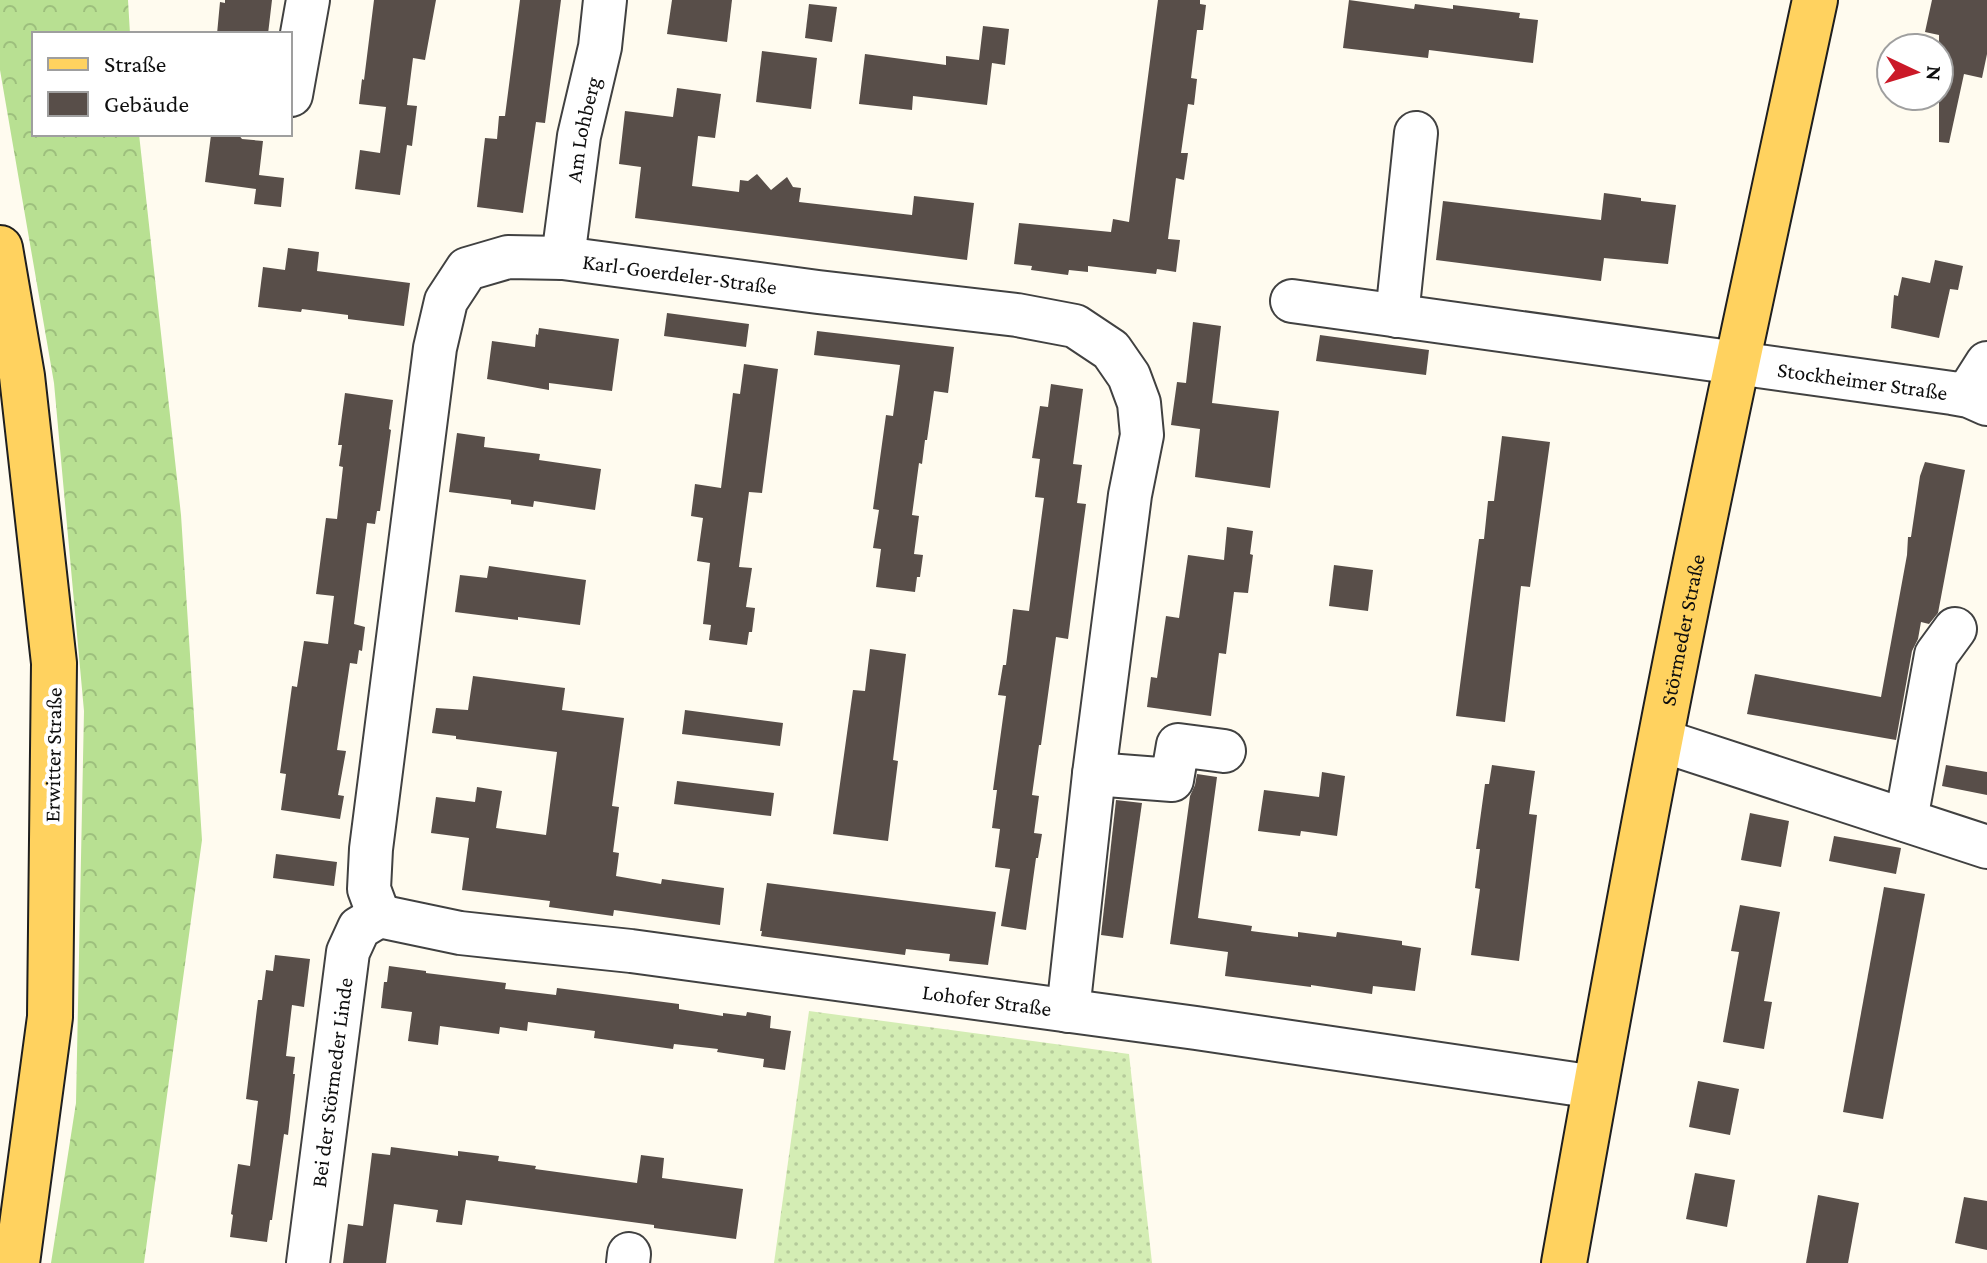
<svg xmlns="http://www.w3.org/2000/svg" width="1987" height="1263" font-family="'Crimson Pro',serif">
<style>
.grass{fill:url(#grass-dots)}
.forest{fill:url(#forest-crowns)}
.building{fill:#584e49}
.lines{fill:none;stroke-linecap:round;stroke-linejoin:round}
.minor-casing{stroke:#414141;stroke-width:46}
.major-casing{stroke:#1f1f1f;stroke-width:48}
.minor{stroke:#fff;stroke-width:42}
.major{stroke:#ffd25f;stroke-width:44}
.labels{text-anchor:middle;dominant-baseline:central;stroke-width:8;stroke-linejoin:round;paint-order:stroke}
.street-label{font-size:22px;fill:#0e0e0e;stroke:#fff}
</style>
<defs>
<pattern id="grass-dots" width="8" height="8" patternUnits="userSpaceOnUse" patternTransform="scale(2)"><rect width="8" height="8" fill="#d4edb4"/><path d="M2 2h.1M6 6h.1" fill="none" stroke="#b5ca9a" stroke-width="1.8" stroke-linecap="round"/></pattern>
<pattern id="forest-crowns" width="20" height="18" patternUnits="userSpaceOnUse" patternTransform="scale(2)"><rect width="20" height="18" fill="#b8e092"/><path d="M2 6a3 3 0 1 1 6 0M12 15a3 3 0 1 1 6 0" fill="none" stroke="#9dbf7d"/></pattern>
</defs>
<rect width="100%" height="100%" fill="#fffbef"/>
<!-- grass -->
<path class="grass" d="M809 1011 1129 1054 1152 1263H774Z"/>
<!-- forest -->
<path class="forest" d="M0 0H128L130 34H34V134H139L181 515 202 840 144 1263H51L76 1103 84 711 54 383 0 70Z"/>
<!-- building -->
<g class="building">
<path d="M225 0H272L268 34H217L220 2 225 3Z"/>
<path d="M374 0H436L425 60 413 58 407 105 417 106 412 146 407 145 400 195 355 189 360 150 380 153 386 107 359 104 362 79 364 80Z"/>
<path d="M520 0H561L545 123 536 122 523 213 477 207 485 138 497 139 499 116H505Z"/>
<path d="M672 0H732L727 42 667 34Z"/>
<path d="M1158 0H1200V4L1206 5 1203 30H1197L1191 78 1197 79 1194 105 1188 104 1181 153H1188L1184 180 1176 178 1168 239 1180 240 1176 272 1157 269 1156 274 1088 266V272L1069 270 1068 275 1031 270 1032 266 1014 264 1019 223 1111 232 1113 219 1129 222Z"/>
<path d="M1349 0 1414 9 1415 4 1453 9V5L1520 13 1519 18 1538 20 1533 63 1429 50 1428 58 1343 48Z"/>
<path d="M1932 0H1987V54L1982 78 1964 74 1949 143 1939 142V35L1925 32Z"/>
<path d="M809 4 837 7 832 42 805 38Z"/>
<path d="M983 26 1009 29 1005 65 992 63 987 105 913 96 912 110 859 104 865 54 946 65V56L979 60Z"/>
<path d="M762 51 817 58 811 109 756 102Z"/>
<path d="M677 88 721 94 715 138 698 136 692 186 739 192 740 180 748 181 757 174 771 190 787 177 793 187 801 188 799 202 912 215 914 196 974 203 967 260 635 218 641 167 619 164 625 111 673 117Z"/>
<path d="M224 134H238L242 139 263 141 259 175 284 178 281 207 254 204 256 189 205 182 211 135 221 136Z"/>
<path d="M1604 193 1641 198V201L1676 205 1668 264 1604 258 1601 281 1436 260 1443 201 1601 220Z"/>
<path d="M288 248 319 252 317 271 410 283 404 326 348 319V315L302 309 301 312 258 307 263 267 285 270Z"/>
<path d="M1935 260 1963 266 1958 290 1950 289 1939 338 1891 328 1894 295 1898 296 1902 277 1930 283Z"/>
<path d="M667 313 749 324 746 347 664 336Z"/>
<path d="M1193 322 1221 326 1212 403 1279 411 1270 488 1195 477 1200 429 1171 425 1177 382 1186 383Z"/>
<path d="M539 328 619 339 612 391 549 383V390L487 379 492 341 535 347 536 334 538 335Z"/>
<path d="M817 331 954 347 948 393 934 391 927 440H925L922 464 919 463 912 515 919 516 914 554 923 555 920 577H917L915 592 876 587 881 549 873 548 879 510 873 509 886 415 893 416 900 365 814 355Z"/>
<path d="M1320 335 1429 350 1426 375 1316 361Z"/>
<path d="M744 364 778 369 762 493 749 492 739 567 752 568 746 607 755 608 752 632H749L747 645 709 640 711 625 703 624 710 563 697 561 703 518 691 516 695 484 721 488 733 393 740 394Z"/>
<path d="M1051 384 1083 389 1073 464 1082 465 1077 503 1086 504 1068 639 1056 637 1041 745H1039L1032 795 1039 796 1034 833 1042 834 1038 858H1036L1026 930 1001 926 1010 869 995 867 1000 829 992 828 997 790H993L1006 696 998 695 1003 665H1006L1013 609 1029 611 1044 498 1035 497 1040 459 1032 458 1040 406 1048 407Z"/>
<path d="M345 393 393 400 389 429 391 430 380 511H377L375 524 367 523 354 624 365 627 362 651 359 650 357 664 350 663 337 750 346 751 338 795 344 796 340 819 281 810 286 774 280 773 292 686 297 687 304 641 328 644 334 596 316 594 326 518 337 519 343 467 339 466 342 445H338Z"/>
<path d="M457 433 485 437 484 447 540 454 539 460 601 469 595 510 534 501 533 507 511 504V500L449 492Z"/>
<path d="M1502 436 1550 442 1530 587 1521 586 1505 722 1456 716 1479 539H1484L1488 501H1494Z"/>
<path d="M1925 462 1965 470 1938 613 1929 624 1921 622 1918 639 1912 651 1896 740 1747 714 1755 674 1881 697 1907 555 1908 537H1911L1920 476Z"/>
<path d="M1227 527 1253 531 1250 554 1253 555 1248 593 1234 592 1226 654 1219 653 1211 716 1147 707 1151 677 1157 678 1166 616 1179 618 1188 555 1224 560Z"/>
<path d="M1334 565 1373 570 1368 611 1329 606Z"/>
<path d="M489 566 586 580 580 625 518 617V620L455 612 460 575 487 578Z"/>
<path d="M870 649 906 654 893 760 898 761 888 841 833 834 853 690 865 691Z"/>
<path d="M473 676 565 688 562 710 624 718 612 806 619 807 613 852 619 853 616 876 661 884 662 879 724 888 720 925 614 910 613 916 549 907 550 901 462 890 469 838 431 833 436 797 475 802 477 787 502 791 496 828 546 835 557 752 456 739V736L432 733 436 708 468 710Z"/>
<path d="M685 710 783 723 780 746 682 734Z"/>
<path d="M1492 765 1535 771 1529 814 1537 815 1519 961 1471 955 1480 889 1475 888 1480 849H1476L1485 784H1489Z"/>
<path d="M1946 765 1987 772V795L1942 786Z"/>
<path d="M1322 772 1345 776 1337 836 1301 831 1300 836 1258 831 1264 790 1319 797Z"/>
<path d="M1197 774 1217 777 1198 918 1252 926 1251 931 1298 937V932L1336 937 1337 932 1402 941V945L1421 948 1415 991 1373 986 1372 994 1311 985V987L1225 976 1228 952 1170 944 1190 796 1195 785Z"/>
<path d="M677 781 774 793 771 816 674 804Z"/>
<path d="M1116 800 1142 803 1123 938 1101 935Z"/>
<path d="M1750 813 1789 821 1781 867 1741 860Z"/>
<path d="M1834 836 1901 848 1896 874 1829 861Z"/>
<path d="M276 854 337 862 334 886 273 878Z"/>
<path d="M767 883 996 912 988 965 949 961 950 954 906 949 905 955 761 936 762 931H760Z"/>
<path d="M1884 887 1925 894 1883 1119 1843 1112Z"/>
<path d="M1740 905 1780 912 1764 1001 1772 1002 1764 1049 1723 1042 1739 952 1731 951Z"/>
<path d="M275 955 310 959 304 1007 292 1005 286 1056 295 1057 293 1074H295L288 1135 284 1134 272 1220H270L267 1242 230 1237 233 1215 231 1214 238 1164 250 1166 258 1101 246 1099 258 1000H262L266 970 273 971Z"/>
<path d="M389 966 426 971V973L506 983 505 989 556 995 557 988 679 1004V1009L723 1016V1013L746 1016 747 1012 771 1016 770 1028 791 1031 785 1070 763 1067 764 1059 717 1052 718 1049 674 1044 673 1049 594 1038 595 1031 528 1022 527 1031 500 1027 499 1034 440 1026 438 1045 408 1041 412 1012 381 1008 384 982H387Z"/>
<path d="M1698 1081 1739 1089 1730 1135 1689 1127Z"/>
<path d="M391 1147 458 1156V1151L499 1156 498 1161 536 1166 535 1169 637 1183 641 1155 664 1158 662 1178 743 1189 736 1239 654 1228V1225L466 1200 462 1225 436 1222 438 1210 394 1204 386 1263H343L348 1224 363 1226 372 1153 390 1155Z"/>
<path d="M1695 1173 1735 1180 1727 1227 1686 1219Z"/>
<path d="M1818 1195 1859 1203 1848 1263H1806Z"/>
<path d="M1964 1197 1987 1201V1250L1955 1243Z"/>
</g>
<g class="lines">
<defs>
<g id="minor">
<path d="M291 95 308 0"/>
<path id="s1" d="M563 258 579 136 600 47 605 0"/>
<path id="s2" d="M1292 301 1952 393 1969 396 1987 404"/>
<path d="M1397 316 1416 133"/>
<path d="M1969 396 1973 385 1987 363"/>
<path d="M1660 740 1987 847"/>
<path d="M1094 774 1172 780 1178 745 1224 751"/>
<path d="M1906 820 1936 655 1955 629"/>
<path id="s3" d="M379 916 369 889 371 849 435 348 446 301 467 269 508 257 563 258 818 292 1017 315 1075 326 1111 350 1129 376 1139 403 1142 435 1130 495 1094 774 1068 1011"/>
<path id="s4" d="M379 916 460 933 631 951 1196 1028 1595 1087"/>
<path id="s5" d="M308 1263 348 952 359 928 379 916"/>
<path d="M628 1263 629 1254"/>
</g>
<g id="major">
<path d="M0 248 22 376 54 663 50 1017 17 1263"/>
<path id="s6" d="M1564 1263C1595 1089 1626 915 1660 741 1708 493 1762 247 1815 0"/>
</g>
</defs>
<!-- minor casing -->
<use href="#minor" class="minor-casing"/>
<!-- major casing -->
<use href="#major" class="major-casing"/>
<!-- minor -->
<use href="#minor" class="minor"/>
<!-- major -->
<use href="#major" class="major"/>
</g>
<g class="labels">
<!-- street labels -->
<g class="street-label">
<text stroke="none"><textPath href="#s1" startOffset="130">Am Lohberg</textPath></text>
<text stroke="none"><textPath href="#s3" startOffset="876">Karl-Goerdeler-Straße</textPath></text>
<text stroke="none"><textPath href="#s2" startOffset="576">Stockheimer Straße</textPath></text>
<text stroke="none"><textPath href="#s6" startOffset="644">Störmeder Straße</textPath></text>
<text transform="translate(53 755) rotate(-89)">Erwitter Straße</text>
<text stroke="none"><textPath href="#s4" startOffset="614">Lohofer Straße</textPath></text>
<text stroke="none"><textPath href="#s5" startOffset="182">Bei der Störmeder Linde</textPath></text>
</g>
</g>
<!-- legend -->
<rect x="32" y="32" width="260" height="104" fill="#ffffff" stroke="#9f9f9f" stroke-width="2"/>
<rect x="48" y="58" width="40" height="12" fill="#ffd25f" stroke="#9f9f9f" stroke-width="2"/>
<text x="104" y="72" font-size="24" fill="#0e0e0e">Straße</text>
<rect x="48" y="92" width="40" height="24" fill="#584e49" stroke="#9f9f9f" stroke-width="2"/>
<text x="104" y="112" font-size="24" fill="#0e0e0e">Gebäude</text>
<!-- north arrow -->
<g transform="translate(1915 72) rotate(94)"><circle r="38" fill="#ffffff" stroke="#9f9f9f" stroke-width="2"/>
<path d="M0-6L14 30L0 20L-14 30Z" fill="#cb1928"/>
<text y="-12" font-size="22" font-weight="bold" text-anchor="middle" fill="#0e0e0e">N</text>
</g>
</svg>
